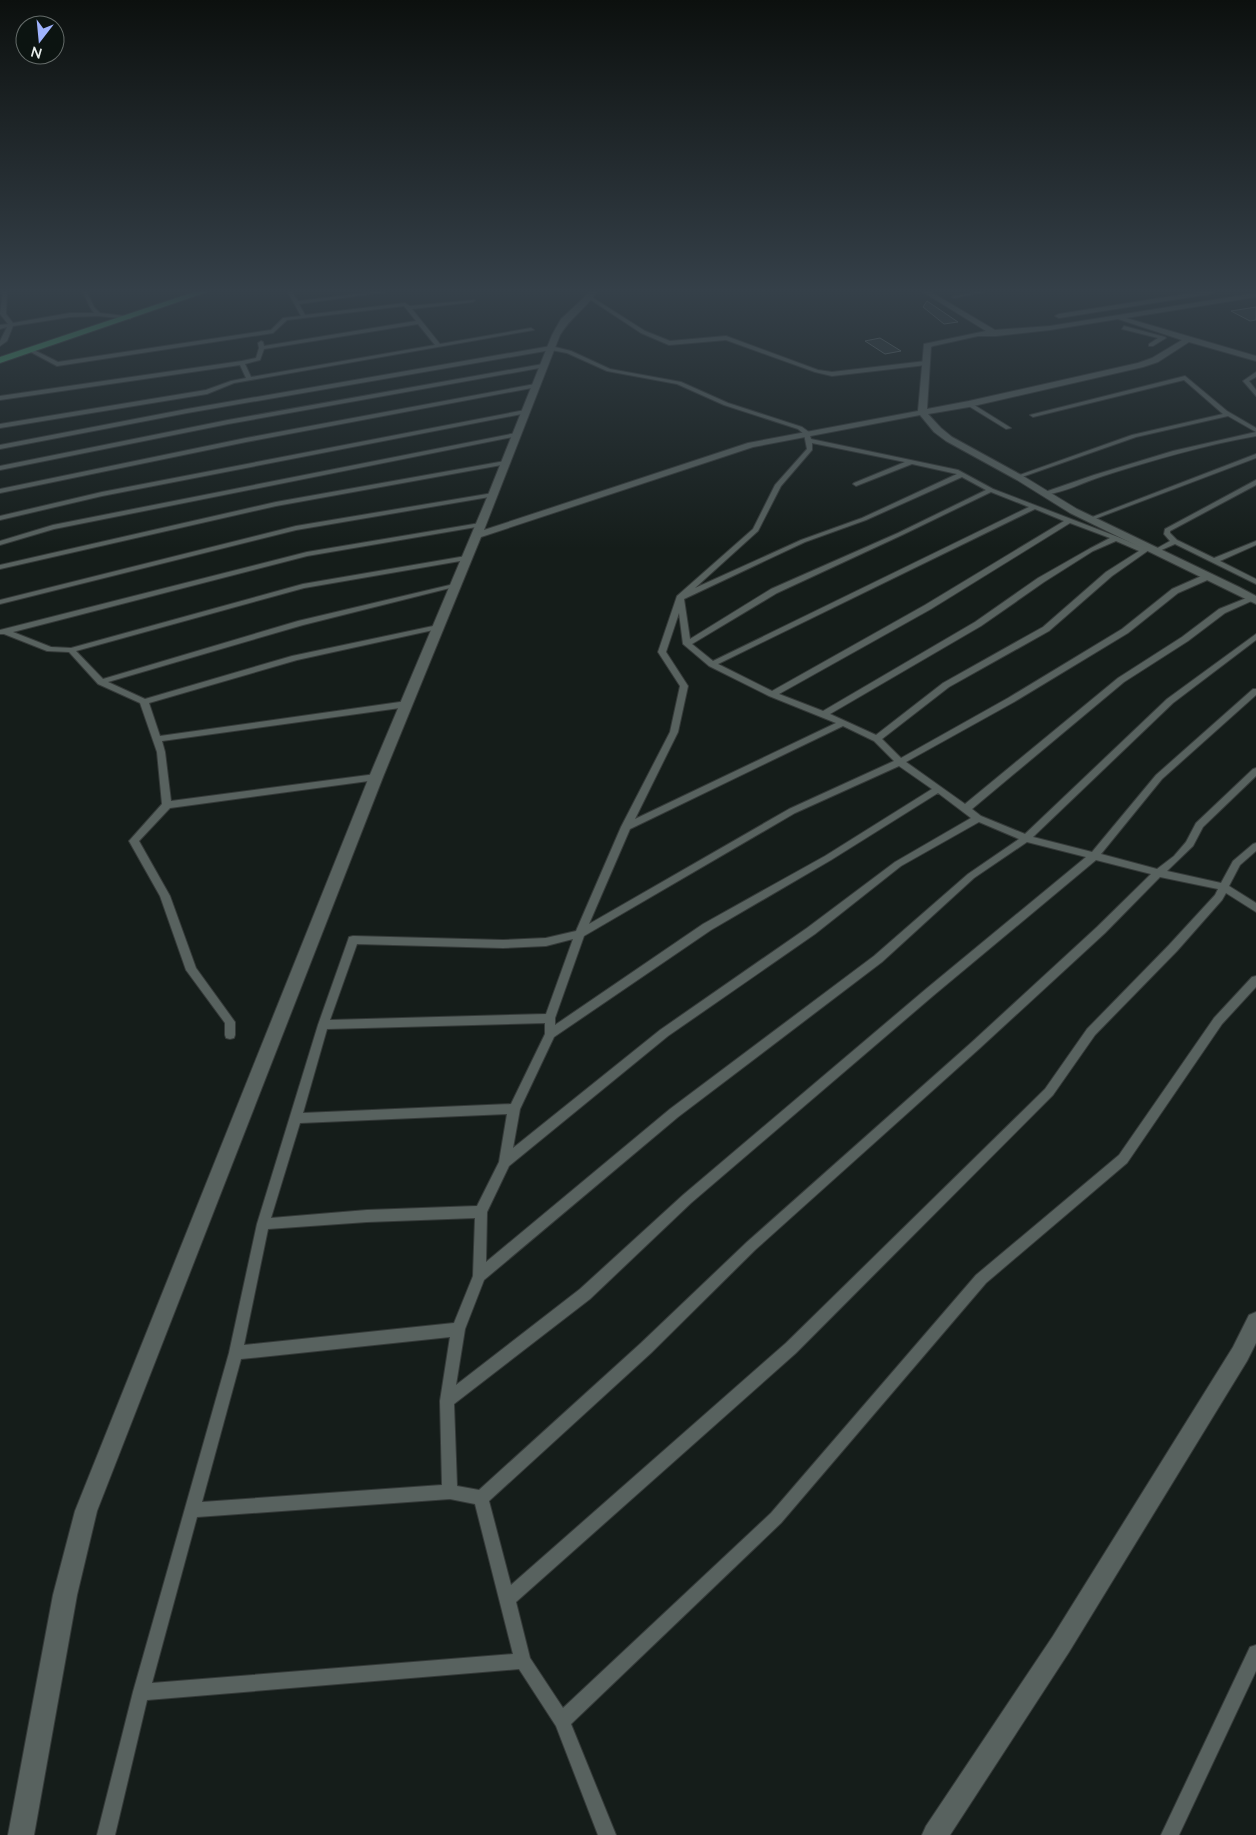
<svg xmlns="http://www.w3.org/2000/svg" width="1256" height="1835" font-family="Lato,sans-serif">
<style>
.building{fill:#2a3433;stroke:#6b7676}
.lines{fill:none;stroke-linecap:round;stroke-linejoin:round}
.street-casing{stroke:#353a39;stroke-width:2}
.secondary-casing{stroke:#353a39;stroke-width:2}
.highway-casing{stroke:#353a39;stroke-width:2}
.street{fill:#58625f;fill-rule:evenodd}
.secondary{fill:#58625f;fill-rule:evenodd}
.highway{fill:#439e69;fill-rule:evenodd}
</style>
<rect width="100%" height="100%" fill="#151d1a"/>
<!-- building -->
<g class="building">
<path d="M927 301 958 322 944 324 923 307Z"/>
<path d="M1256 307V320L1250 321 1231 311Z"/>
<path d="M880 338 901 351 885 354 865 341Z"/>
</g>
<g class="lines">
<defs>
<g id="street">
<path d="M3 292H7L6 314 13 323 70 313H94L90 307 83 292H87L94 307 100 313 133 317 130 319 98 316 70 317 13 326 7 341 0 346V341L7 327 0 329V325L8 324 0 314Z"/>
<path d="M288 292H292L298 301 373 292H385L299 304 305 315 405 303 410 306 475 300 473 302 412 309 440 344 531 328 534 330 234 383 207 394 0 428V424L206 390 231 381 246 378 240 365 0 400V396L242 361 256 358 259 348 258 343 261 341 263 342 264 346 416 321 404 306 287 320 273 333 57 366 27 350 32 349 58 362 271 330 283 318 301 316ZM418 324 435 345 251 377 245 364 260 360 264 349Z"/>
<path d="M975 292H984L954 298 952 297Z"/>
<path d="M590 296 645 331 670 341 726 336 818 370 832 372 926 361 929 363 926 365 832 376 815 372 726 340 669 345 641 333 588 298Z"/>
<path d="M1124 326 1165 337 1166 338 1153 346H1149V344L1158 338 1122 329Z"/>
<path d="M551 346 571 351 610 369 681 382 728 403 802 427 809 432 811 439 958 470 993 489 1118 537 1144 548H1149V550L1112 576 1049 631 949 687 882 739 901 758 1008 698 1122 629 1172 589 1206 574H1212V578L1178 593 1128 633 1014 702 906 762 965 804 1118 678 1182 637 1219 609 1249 597H1255L1256 599 1225 613 1188 641 1124 682 972 809 981 816 1025 834 1167 699 1256 634V640L1173 703 1033 837 1092 852 1156 775 1253 689H1256V695L1162 779 1101 854 1157 869 1174 856 1186 842 1196 823 1253 769 1256 768V776L1203 827 1193 846 1167 871 1221 883 1233 861 1253 844 1256 843V851L1240 865 1229 886 1256 903V912L1226 893 1222 900 1177 951 1095 1035 1053 1095 796 1353 516 1602 530 1658 563 1708 771 1513 976 1275 1119 1155 1214 1018 1252 977 1256 976V987L1222 1024 1127 1163 986 1283 781 1523 571 1724 616 1835H598L556 1726 519 1669 147 1700 115 1835H97L133 1692 229 1353 257 1224 318 1025 348 940 349 937 353 936 503 940 546 938 576 931 621 827 670 732 680 686 658 652 677 596 753 529 775 485 807 449 804 434 798 429 724 405 677 384 607 371 567 353 551 350 187 413 0 449V445L187 409ZM812 443 905 462 854 483 853 484 856 486 912 464 957 474 862 518 801 540 695 588 758 531 781 486 812 450ZM962 477 986 490 898 533 771 589 690 639 684 599 805 542 866 520ZM991 492 1029 507 713 661 692 644 777 593 902 535ZM1035 509 1064 521 925 605 772 691 718 664ZM1070 523 1110 538 1089 549 1038 578 975 622 823 711 779 694 931 609ZM1116 541 1139 551 1106 572 1043 627 943 683 876 735 830 714 981 626 1044 582 1093 551ZM679 613 683 644 709 666 769 696 836 723 635 819 678 732 688 686 666 652ZM843 726 874 741 894 761 789 809 589 924 630 829ZM899 766 932 789 825 856 703 924 555 1025V1018L584 936 795 813ZM938 793 971 818 895 862 807 928 660 1030 513 1148 520 1109 554 1037 711 930 831 860ZM979 822 1019 839 968 874 874 956 670 1109 486 1262 487 1212 509 1166 668 1036 815 934 901 866ZM1027 842 1086 857 926 989 683 1195 580 1289 456 1385 465 1329 484 1280 678 1117 882 962 974 878ZM1096 860 1151 874 1097 927 972 1042 747 1242 641 1343 479 1490 457 1486 454 1404 590 1299 691 1203 934 995ZM1160 877 1218 889 1215 895 1169 945 1087 1029 1045 1089 786 1343 511 1585 489 1501 651 1353 755 1250 980 1048 1105 933ZM573 939 546 1014 330 1020 357 944 503 948 546 946ZM545 1023V1034L511 1104 303 1113 327 1029ZM507 1114 499 1162 477 1206 367 1210 271 1218 300 1123ZM475 1218 473 1276 454 1323 244 1345 268 1229 367 1222ZM450 1337 440 1401 442 1485 202 1502 241 1359ZM450 1499 475 1504 513 1654 152 1683 197 1517Z"/>
<path d="M543 364 546 366 545 367 228 424 0 470V466L228 420Z"/>
<path d="M1256 372V377L1249 381 1256 390V396L1243 381Z"/>
<path d="M1185 376 1227 411 1256 428V432L1228 416 1136 437 1019 478 1014 477 1132 435 1223 414 1184 380 1033 417 1030 415Z"/>
<path d="M535 384 538 386 537 387 246 442 0 493V489L246 438Z"/>
<path d="M967 403H971L1011 428 1006 429 967 405Z"/>
<path d="M525 410 527 411V413L102 496 0 520V516L102 492Z"/>
<path d="M1256 432V436C1204 445 1154 460 1103 476 1084 482 1066 492 1045 495L1042 493 1094 475 1173 451Z"/>
<path d="M516 433 518 434V436L54 529 0 545V541L53 525Z"/>
<path d="M1256 454V458L1092 520 1087 519Z"/>
<path d="M505 461 507 462V464L276 506 0 569V565L276 502Z"/>
<path d="M1256 480V485L1170 531V533L1177 540 1214 558 1256 541V545L1220 561 1256 579V584L1175 544 1157 552 1152 551 1170 541 1164 534 1165 529Z"/>
<path d="M493 493 495 494V496L296 530 0 604V600L296 526Z"/>
<path d="M480 523 483 525 482 526 307 556 13 632 51 647 71 648 303 584 466 556 470 558 466 560 304 588 76 651 103 679 298 621 454 584 458 586 303 625 108 682 145 699 292 656 438 625 442 627 438 629 297 660 149 703 160 736 407 701 411 704 407 707 162 741 165 752 171 801 376 774 380 777 376 780 170 808 139 841 170 896 196 968 235 1022V1035L234 1038 230 1039 226 1038 225 1035V1023L186 970 160 896 129 841 162 804 157 752 140 703 98 684 69 652 47 651 4 634H0V630L307 552Z"/>
<path d="M1256 1645V1671L1179 1835H1161L1250 1647Z"/>
</g>
<g id="secondary">
<path d="M590 292H597C586 308 570 318 560 335L484 530 748 443 918 411 924 344 986 331 923 292H931L995 330 1050 326 1256 293V297L1126 318 1256 356V361L1189 342 1158 362 1143 367 969 407 928 414 941 428 952 437 1023 476 1077 509 1239 587 1256 596V604L1070 513 1017 480 946 441 934 432 920 415 753 447 481 537 383 777 97 1511 77 1595 34 1835H8L53 1595 75 1511 369 777 488 495 552 335 561 319ZM1118 319 1182 340 1152 358 1138 363 969 401 927 409 931 347 933 346 978 336H996L1050 330Z"/>
<path d="M1198 292H1214L1210 294 1059 318 1055 316 1059 314Z"/>
<path d="M1256 1312V1343L1247 1361 1069 1652 950 1835H922L926 1826 1053 1636 1233 1347 1249 1315Z"/>
</g>
<path id="highway" d="M194 292H207L0 363V357Z"/>
</defs>
<!-- street casing -->
<use href="#street" class="street-casing"/>
<!-- secondary casing -->
<use href="#secondary" class="secondary-casing"/>
<!-- highway casing -->
<use href="#highway" class="highway-casing"/>
<!-- street -->
<use href="#street" class="street"/>
<!-- secondary -->
<use href="#secondary" class="secondary"/>
<!-- highway -->
<use href="#highway" class="highway"/>
</g>
<!-- sky -->
<linearGradient id="sky" x2="0" y2="1"><stop stop-color="#0c100e"/><stop offset="0.53" stop-color="#354049"/><stop offset="1" stop-color="#354049" stop-opacity="0"/></linearGradient>
<rect width="1256" height="549" fill="url(#sky)"/>
<!-- north arrow -->
<g transform="translate(40 40) rotate(196)"><circle r="24" fill="#0c1411" stroke="#646b69"/>
<path d="M0-4L9 19L0 12L-9 19Z" fill="#9fb3fd"/>
<text y="-8" font-size="14" font-weight="bold" text-anchor="middle" fill="#e8eeec">N</text>
</g>
</svg>
